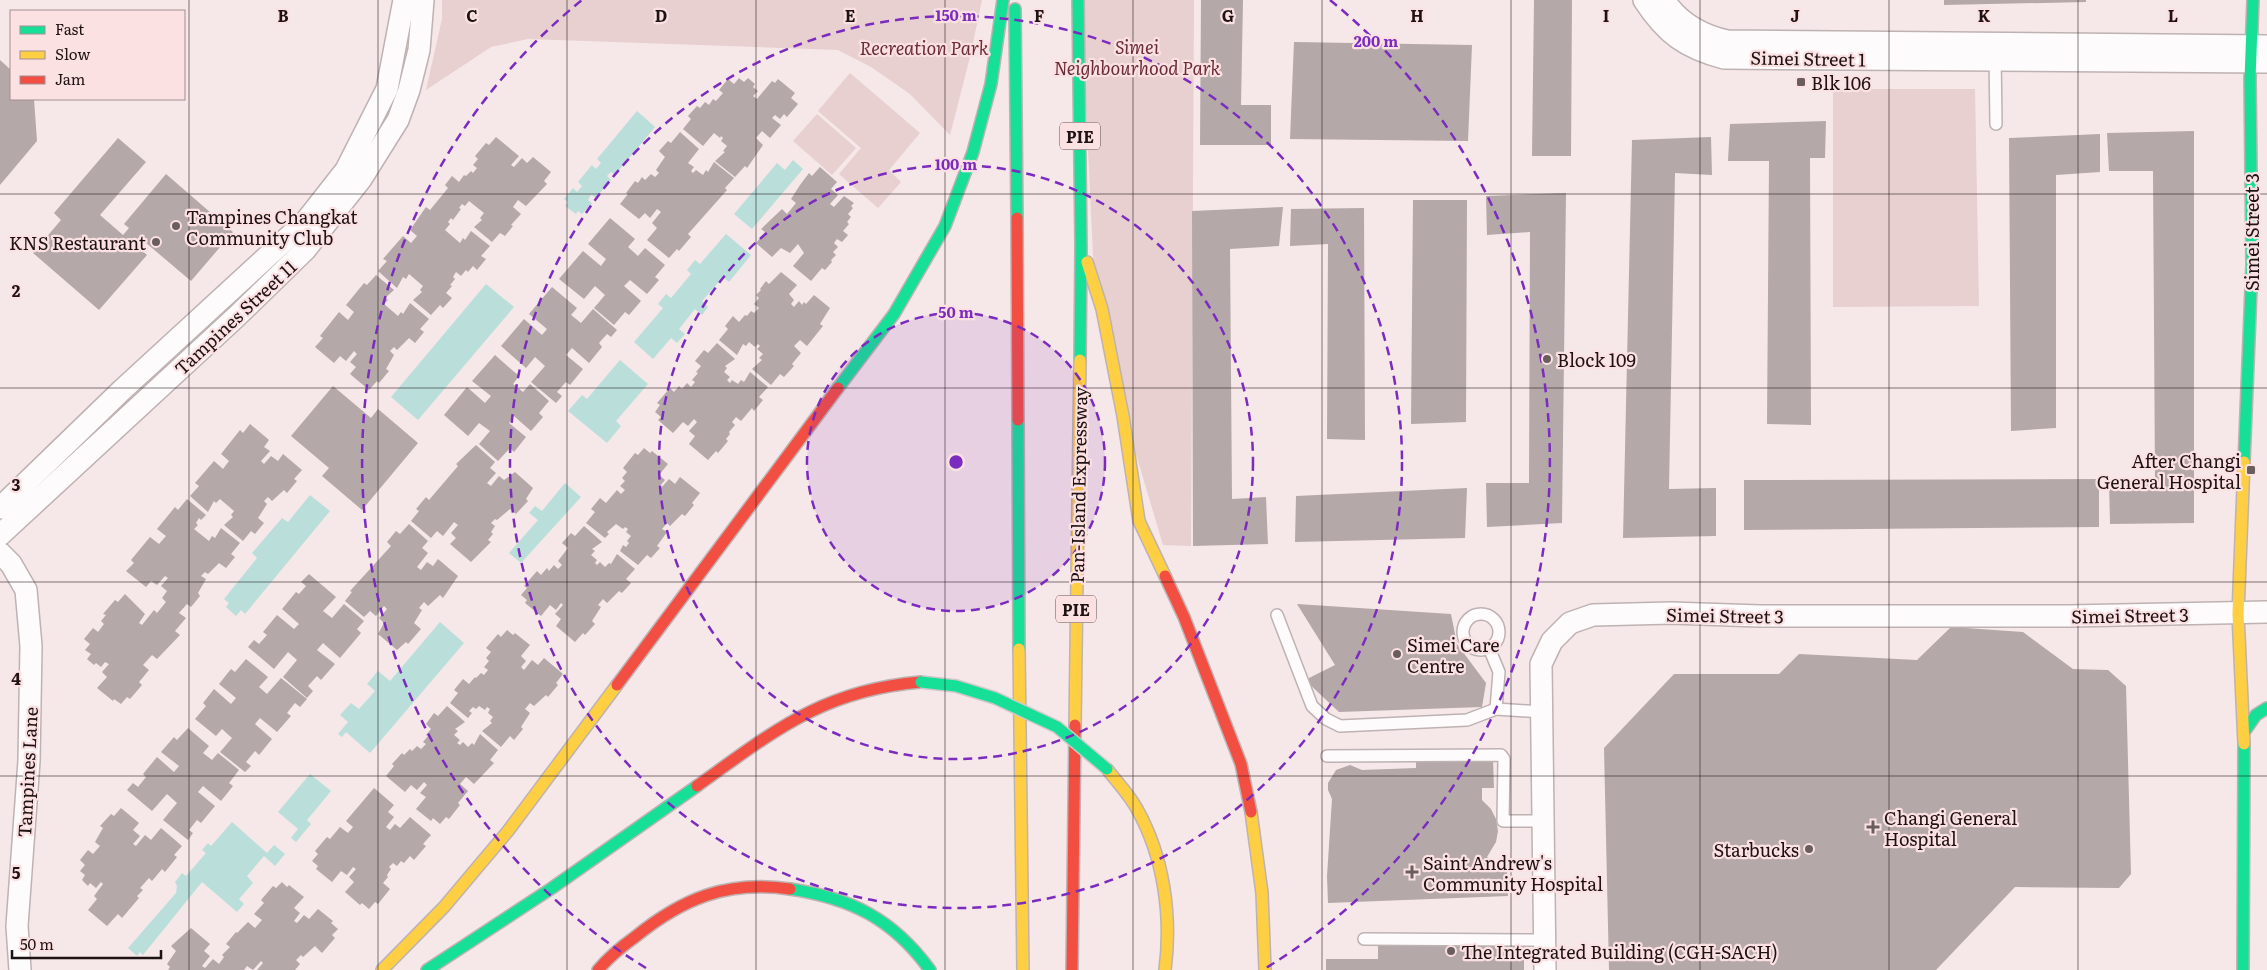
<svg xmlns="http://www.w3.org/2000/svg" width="2267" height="970" font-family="Literata,serif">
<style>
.green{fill:#e8cfd0}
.water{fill:#badfdb}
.building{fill:#b5a8a9}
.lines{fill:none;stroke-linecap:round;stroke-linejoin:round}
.lane-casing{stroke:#beb2b2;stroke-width:14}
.street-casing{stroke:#beb2b2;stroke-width:24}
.fast-casing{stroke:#beb2b2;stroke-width:14}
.slow-casing{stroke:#beb2b2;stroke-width:14}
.jam-casing{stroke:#beb2b2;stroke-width:14}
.lane{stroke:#fefbfc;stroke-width:11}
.street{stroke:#fefbfc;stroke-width:21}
.fast{stroke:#16e098;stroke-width:11}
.slow{stroke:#ffcf43;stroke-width:11}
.jam{stroke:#f24e42;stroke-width:11}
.fast-bridge-casing{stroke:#cfc7c8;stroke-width:14;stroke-linecap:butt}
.fast-bridge{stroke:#16e098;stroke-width:11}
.grid{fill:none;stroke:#1e1213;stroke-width:1;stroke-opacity:0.55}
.ring{fill:none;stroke:#7b2cbf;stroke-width:2.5;stroke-dasharray:9 6}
.poi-dot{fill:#6a5d5e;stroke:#fce1e3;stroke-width:2}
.labels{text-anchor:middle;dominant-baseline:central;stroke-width:4.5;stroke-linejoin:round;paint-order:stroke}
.shield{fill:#fce1e3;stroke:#615051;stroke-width:1}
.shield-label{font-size:16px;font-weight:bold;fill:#1e1213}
.park-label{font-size:18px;font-style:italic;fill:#6c2c35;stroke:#fce1e3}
.street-label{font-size:18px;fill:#1e1213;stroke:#fce1e3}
.poi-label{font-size:18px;fill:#1e1213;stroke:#fce1e3;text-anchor:start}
.grid-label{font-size:16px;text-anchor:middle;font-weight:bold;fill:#1e1213;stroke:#fce1e3;stroke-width:4.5;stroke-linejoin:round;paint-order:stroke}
.centre{fill:#7b2cbf;stroke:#fce1e3;stroke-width:2.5}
.ring-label{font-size:15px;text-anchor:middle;font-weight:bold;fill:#7b2cbf;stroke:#fce1e3;stroke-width:4.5;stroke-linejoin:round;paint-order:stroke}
</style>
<rect width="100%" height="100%" fill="#f6e7e8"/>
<!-- green -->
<g class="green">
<path d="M442 0H982L970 57 950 135 910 94 871 67 838 50 528 39 491 47 426 90 442 19Z"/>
<path d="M1081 0H1194L1191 546 1163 545 1125 417 1094 276Z"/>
<path d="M850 73 920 133 889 170 901 182 878 208 839 174 861 148 818 111Z"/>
<path d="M1833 89H1975L1979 306 1833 307Z"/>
<path d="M817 114 856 148 832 175 793 141Z"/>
</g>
<!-- water -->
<g class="water">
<path d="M637 111 655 127 615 175 611 172 607 176 611 180 596 198 591 195 588 200 592 203 582 214 578 211 576 214 565 206 568 202 564 199 573 188 577 192 582 186 578 182 592 165 596 169 601 163 597 159Z"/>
<path d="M793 160 803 169 752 229 734 214 777 163 785 170Z"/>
<path d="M726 234 751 255 729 282 723 277 702 301 708 307 702 315 695 309 679 329 685 334 677 343 671 338 653 359 634 342 663 308 658 304 666 294 671 298 691 274 687 270 695 260 700 264Z"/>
<path d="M486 284 514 307 418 420 391 397Z"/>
<path d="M620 360 648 384 616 421 621 426 607 443 568 411 582 395 587 399Z"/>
<path d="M565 483 581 497 521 563 509 553 538 520 529 513 535 506 542 511Z"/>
<path d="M310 495 330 511 245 614 241 610 236 616 226 607 229 603 224 599 257 558 252 553 282 518 288 522Z"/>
<path d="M440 622 464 643 370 753 346 732 342 737 338 734 348 722 340 715 351 703 359 709 375 691 367 684 378 671 390 681Z"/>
<path d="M310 774 331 791 307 820 311 824 296 842 291 838 298 829 278 812Z"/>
<path d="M232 822 267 853 274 845 285 854 275 866 264 856 247 876 253 883 239 899 244 904 237 912 202 882 143 955 140 952 137 956 128 948 176 893 177 886 175 882 182 873 186 876 206 853 202 850 208 843 211 846Z"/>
</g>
<!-- building -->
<g class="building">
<path d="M1201 0H1243L1241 105H1271V145H1200Z"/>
<path d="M1534 0H1572L1571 156H1532Z"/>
<path d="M1944 0H2086V2L1944 5Z"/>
<path d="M1294 42 1472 45 1468 141 1290 139Z"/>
<path d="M0 60 11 70V99H34L37 141 0 185Z"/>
<path d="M739 78 744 82 748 78 755 84 753 87 758 91 753 96 757 99 772 81 775 83 778 79 795 93 791 98 798 104 787 117 784 114 780 119 775 115 772 118 781 125 770 138 762 131 756 138 763 145 747 168 745 166 735 177 715 161 725 152 723 151 727 146 721 141 723 138 721 136 720 138 714 133 703 146 683 129 691 119 688 116 697 106 700 108 705 102 709 105 713 99 716 101 723 93 719 90 728 79 734 84Z"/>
<path d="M1826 121 1825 158H1810L1811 425 1767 424 1769 161H1728L1730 124Z"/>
<path d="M2194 131V523L2110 524 2109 481 2155 480 2153 171H2109L2107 133Z"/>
<path d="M680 132 699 149 688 163 694 167 691 171 693 173 696 170 703 175 706 170 708 172 714 162 734 178 725 188 727 190 688 234 691 237 679 251 677 249 669 258 647 240 657 228 652 223 661 212 657 209 650 218 645 213 639 219 620 204 628 194 626 193 635 181 638 183 642 177 645 180 651 174 655 177 659 173 656 170 665 157 659 151 668 141 671 143Z"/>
<path d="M2100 134V172L2056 175V428L2011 431 2009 138Z"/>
<path d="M496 137 519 156 511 165 514 167 522 158 527 163 533 157 551 172 544 181 547 184 526 206 518 200 513 207 521 214 511 225 513 226 505 236 500 233 492 242 474 227 482 220 480 218 484 213 469 201 465 206 462 204 459 208 461 209 453 220 451 218 448 222 450 224 445 230 460 243 463 238 465 240 471 231 490 246 481 256 486 259 477 270 473 266 468 272 466 270 461 276 456 272 453 277 455 279 450 285 452 286 446 293 452 298 443 308 440 305 431 315 413 300 422 292 420 290 423 286 409 274 406 279 403 277 397 288 378 271 387 261 383 259 403 236 411 243 417 236 410 230 426 207 430 210 448 188 445 185 452 176 459 182 464 175 466 176 471 171 473 173 477 168 473 165 478 159 475 156 486 143 489 145Z"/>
<path d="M1711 137 1712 175 1675 173 1669 489 1716 488V536L1623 538 1632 140Z"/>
<path d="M118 138 146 162 100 215 123 235 129 228 124 224 166 174 233 232 191 281 139 237 134 244 147 255 99 310 33 253 61 220 54 213Z"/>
<path d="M820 167 837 182 831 189 838 195 830 204 834 207 844 196 854 203 851 206 853 208 848 214 851 217 847 222 849 224 843 231 848 235 842 242 837 239 834 243 838 247 833 252 836 255 831 260 832 262 825 270 822 268 811 281 793 266 804 253 798 244 790 253 781 248 772 257 756 243 765 232 761 229 782 209 787 214 796 203 791 199 800 185 809 173 812 176Z"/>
<path d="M1566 193 1562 523 1487 527 1486 483H1529L1530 232 1487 235 1486 196Z"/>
<path d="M1413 200H1467L1466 422 1411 424Z"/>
<path d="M1283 207 1279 246 1230 249 1232 499 1266 497 1268 544 1193 546 1192 211Z"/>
<path d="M1364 208 1365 440 1327 439 1328 244 1290 246 1291 209Z"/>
<path d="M610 218 635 239 628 247 638 256 645 248 665 265 655 277 659 280 647 294 630 280 624 286 641 301 629 315 625 312 614 325 594 308 605 295 595 286 584 299 559 279 583 251 601 266 606 259 588 244Z"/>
<path d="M781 272 797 285 789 294 794 300 791 304 794 307 799 301 802 305 804 302 806 304 814 295 830 308 820 324 823 326 807 346 800 340 794 346 801 353 792 364 794 366 784 377 780 374 771 385 752 369 762 360 759 358 763 354 757 349 760 346 758 344 755 347 749 342 746 346 743 344 737 355 719 340 728 329 725 326 733 316 739 322 745 315 747 316 751 311 754 313 759 308 754 304 759 298 756 295 761 290 760 289 766 281 769 284Z"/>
<path d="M376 275 394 290 385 298 388 300 384 304 398 316 401 312 403 314 410 303 429 319 420 329 424 332 415 343 409 338 397 350 394 347 390 351 394 355 386 369 389 371 379 383 377 381 369 390 350 374 356 367 350 362 357 354 354 351 346 361 340 356 334 363 315 347 323 338 320 336 339 312 348 320 354 312 346 305 364 283 367 285Z"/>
<path d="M552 287 577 308 571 315 581 323 593 309 617 330 611 337 607 334 599 343 602 347 589 363 572 348 566 355 583 369 570 385 566 382 557 392 562 396 556 403 531 382 545 366 535 357 526 368 501 346 524 319 542 335 547 329 529 314Z"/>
<path d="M717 343 735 359 725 366 727 368 724 372 730 377 727 380 730 383 732 380 738 384 741 380 744 382 750 372 768 387 759 397 763 400 754 411 752 408 741 421 736 417 732 422 735 425 729 432 730 434 726 439 728 441 718 453 716 451 708 460 689 444 695 436 689 431 697 422 694 419 688 426 683 422 673 433 658 420 661 417 655 412 660 405 657 403 670 388 674 392 679 386 682 389 687 383 691 387 695 382 692 380 698 373 696 372 701 366 695 361 704 350 708 353Z"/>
<path d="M495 355 519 376 513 384 523 392 530 384 549 401 539 413 543 417 531 431 514 416 509 423 526 437 514 452 510 448 498 461 479 444 490 431 479 423 468 436 444 415 467 387 485 403 491 396 472 381Z"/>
<path d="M333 386 371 418 378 409 418 443 362 510 322 476 329 468 291 436Z"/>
<path d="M250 424 269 440 264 447 270 451 261 461 264 464 271 456 278 461 283 454 302 470 294 479 297 481 287 493 284 490 272 501 268 497 264 501 267 504 258 518 264 523 255 534 251 531 243 541 224 525 233 517 231 515 234 511 220 499 216 503 214 501 208 512 190 496 199 486 195 483 214 461 223 469 229 461 221 454 240 430 243 433Z"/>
<path d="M476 445 495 462 490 468 496 473 487 483 491 486 499 476 504 480 515 472 533 488 526 499 528 501 516 514 510 509 497 520 495 519 491 523 495 526 491 532 493 534 488 540 491 542 471 562 450 544 456 538 451 533 458 525 454 522 443 536 437 531 431 538 411 521 419 511 416 509 426 497 429 500 458 466 456 464Z"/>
<path d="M644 448 650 453 652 451 668 464 659 475 665 480 659 487 661 488 669 479 675 484 680 477 700 493 692 503 694 505 685 516 682 514 670 526 667 523 662 529 667 532 657 546 660 548 651 558 647 555 638 565 620 551 623 545 626 547 629 543 627 541 631 536 626 532 628 529 625 527 623 529 616 524 607 532 609 534 605 538 586 523 595 512 591 509 600 498 606 503 617 490 621 494 625 490 620 486 625 481 622 478 627 472 623 468 635 453 638 455Z"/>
<path d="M2099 479V527L1744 530V480Z"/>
<path d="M1467 488 1465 538 1295 542 1296 496Z"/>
<path d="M187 499 206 515 201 520 199 518 196 523 198 525 194 529 209 541 212 536 215 538 221 528 240 543 231 554 235 557 226 568 219 563 208 574 205 572 201 576 206 579 198 593 200 596 191 607 187 604 179 613 186 618 175 631 180 635 157 659 152 655 143 665 149 670 139 682 142 685 130 699 127 697 121 704 114 699 113 701 97 688 107 677 102 672 109 664 105 662 101 667 96 663 94 665 87 659 91 654 85 650 90 644 84 639 93 628 98 632 104 624 101 621 106 615 103 614 115 600 118 602 125 594 145 614 139 623 142 625 154 610 157 613 166 602 162 598 167 591 161 586 168 578 165 576 157 585 151 581 146 587 126 571 134 563 131 560 150 537 159 544 166 536 157 529 175 507 178 510Z"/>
<path d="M409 524 428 541 422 548 428 553 417 567 421 570 427 562 433 566 438 559 458 576 443 598 440 595 428 606 424 602 419 608 422 610 414 623 421 629 408 644 406 642 397 650 378 634 384 623 379 618 387 609 384 606 376 616 370 611 364 617 345 601 352 592 350 591 391 546 387 542 396 531 400 534Z"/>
<path d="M584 526 602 542 592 549 595 551 591 555 597 560 595 563 597 565 600 562 605 567 609 563 611 564 617 554 635 569 626 579 631 583 622 593 619 591 607 603 603 599 598 605 601 607 592 621 595 624 585 635 583 633 575 642 556 626 561 619 555 614 563 605 561 603 556 610 550 605 541 616 525 603 527 600 521 595 527 588 524 586 537 571 541 575 547 568 549 571 554 565 558 569 562 565 558 561 568 548 562 543 571 533 575 536Z"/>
<path d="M309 574 336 597 323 611 332 618 344 604 364 621 357 629 361 633 340 658 323 643 317 650 335 664 321 680 317 676 308 686 313 691 307 698 283 677 297 660 288 652 274 669 248 647 254 640 259 644 267 635 263 632 277 615 294 629 299 624 282 609 296 592 299 594 306 586 301 582Z"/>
<path d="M1297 604 1451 614 1457 644 1486 683 1482 707 1339 712 1305 680 1335 665Z"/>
<path d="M1951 627 2023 632 2073 669 2108 670 2126 686 2131 874 2119 888 2015 887 1936 970H1609L1604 748 1674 674H1779L1799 654 1917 660Z"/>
<path d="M507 630 513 635 515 633 530 645 521 656 526 661 521 667 524 670 532 660 538 665 544 658 563 674 556 683 558 685 548 697 546 695 534 706 530 703 525 709 530 713 521 727 523 729 514 740 510 736 501 747 482 731 492 723 490 721 493 717 488 713 490 709 487 707 485 710 479 706 476 709 473 707 469 711 472 713 468 718 450 703 458 693 454 690 463 679 469 684 475 677 476 678 481 673 484 675 488 670 484 667 489 661 486 658 491 652 486 648 498 634 501 637Z"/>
<path d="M246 659 268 677 259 687 267 694 281 678 307 699 300 707 295 703 287 713 291 716 277 732 260 718 255 724 272 739 259 755 255 751 246 762 251 766 245 772 220 752 232 738 222 729 216 736 195 719 206 706 203 703 214 689 231 704 236 698 219 684 231 669 235 672Z"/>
<path d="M447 706 465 722 455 729 458 731 454 735 460 740 457 743 460 745 463 742 468 747 472 743 474 745 480 734 498 750 490 760 494 763 474 784 466 777 460 784 468 791 458 803 460 805 449 819 446 817 440 824 433 818 431 821 416 809 426 797 420 793 427 785 424 782 417 790 411 785 405 792 386 776 394 766 392 764 402 753 404 755 410 749 412 751 417 746 421 749 426 744 423 742 428 736 426 735 431 729 426 724 434 713 438 716Z"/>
<path d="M188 728 209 746 203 753 212 760 218 753 239 770 229 783 233 786 221 801 203 786 198 792 215 806 201 823 197 820 189 830 193 833 188 840 163 820 177 803 167 794 152 811 127 790 133 783 138 787 146 777 143 774 157 757 174 772 179 766 161 752 174 737 177 740Z"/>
<path d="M1493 759 1494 788H1482V800L1491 809 1496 819 1498 831 1496 842 1487 857 1501 869H1507L1508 896 1328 903 1327 876 1332 799 1328 790V783L1336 770 1350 765 1362 770 1416 768V762Z"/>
<path d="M374 788 394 805 388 812 394 817 386 827 390 830 395 824 400 828 410 817 431 835 423 844 426 846 414 860 410 856 404 863 401 861 397 866 393 863 389 867 391 869 387 875 388 877 383 883 390 889 378 904 375 902 369 909 362 903 360 905 345 892 354 882 349 877 356 869 353 867 347 875 341 871 332 882 316 869 318 866 312 861 318 854 315 851 327 837 330 839 340 827 348 833 353 827 346 821Z"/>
<path d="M121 808 139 823 133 830 140 836 133 844 136 846 145 835 151 840 161 828 182 846 174 855 177 857 165 872 162 869 152 881 149 878 140 888 143 890 137 896 139 898 122 918 118 914 107 926 88 910 97 899 94 896 103 884 101 882 96 888 90 883 88 886 82 880 85 875 80 871 85 865 80 860 88 850 93 854 100 846 95 842 103 828 100 826 111 814 114 816Z"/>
<path d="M282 882 287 887 289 885 304 897 294 908 300 913 294 921 297 923 304 915 309 919 318 909 333 921 331 923 338 929 332 935 335 938 322 953 315 946 303 957 301 955 296 960 300 964 295 970H257L263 963 261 961 253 970 247 966 244 970H168L170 967 167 964 176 951 171 946 191 928 210 944 204 951 210 956 202 966 205 968 213 959 219 964 224 957 222 955 230 947 226 944 236 932 237 933 248 922 255 928 262 920 254 914 264 903 261 900 273 886 276 888Z"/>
<path d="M1378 944H1524V970H1326V959H1378Z"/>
</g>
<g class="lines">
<defs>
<g id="lane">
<path d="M1995 55 1996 124"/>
<circle cx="1481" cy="632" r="18"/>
<path d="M1277 615 1312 706 1326 719 1340 726 1467 720 1496 709 1542 712"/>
<path d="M1489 648 1499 672 1496 709"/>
<path d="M1327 756 1501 755 1504 759 1503 821H1543"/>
<path d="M1364 939 1544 940"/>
</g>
<g id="street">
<path d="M1644 0C1666 34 1686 48 1724 58L2267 62"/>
<path d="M1664 0C1679 23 1700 35 1727 41L2267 46"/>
<path d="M0 508 122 390 306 221 346 170 387 89 404 0"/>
<path d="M0 535 236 317 305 250 361 179 398 120 409 90 419 50 423 0"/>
<path d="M0 553 11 564 26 590 31 646 29 761 17 926 20 970"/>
<path d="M1545 970 1541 664 1552 641 1570 623 1593 615 1671 613 1760 616H2069L2267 612"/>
</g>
<g id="fast">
<path d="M1078 0 1081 247 1080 360"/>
<path d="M1015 9 1017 218"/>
<path d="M838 388 894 314 945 226 973 152 991 84 1003 0"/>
<path d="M1018 420 1019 649"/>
<path d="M2244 462 2252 264 2250 79 2253 0"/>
<path d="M2244 732 2256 715 2267 708"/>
<path d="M790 889C851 898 893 919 930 970"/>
<path d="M427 970 552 888 697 786"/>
<path d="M2243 970 2244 744"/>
</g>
<g id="slow">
<path d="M1087 262 1102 309 1123 416 1139 521 1165 576"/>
<path d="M1019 649 1023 970"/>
<path d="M1075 725 1080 360"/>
<path d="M2244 744 2238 614 2244 462"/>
<path d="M1107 769C1117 782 1129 794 1137 809 1164 857 1172 916 1165 970"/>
<path d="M1251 812 1262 893 1265 970"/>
<path d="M382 970 444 907 508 831 617 685"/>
</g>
<g id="jam">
<path d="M1017 218 1018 420"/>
<path d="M1165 576 1184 617 1241 764 1251 812"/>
<path d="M617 685 838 388"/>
<path d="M697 786C774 731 823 690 921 682"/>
<path d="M598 970C609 957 621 947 635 937 683 898 728 880 790 889"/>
<path d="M1072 970 1075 725"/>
</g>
</defs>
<!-- lane casing -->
<use href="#lane" class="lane-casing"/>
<!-- street casing -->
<use href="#street" class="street-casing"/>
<!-- fast casing -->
<use href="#fast" class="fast-casing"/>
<!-- slow casing -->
<use href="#slow" class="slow-casing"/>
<!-- jam casing -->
<use href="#jam" class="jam-casing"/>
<!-- lane -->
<use href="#lane" class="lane"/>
<!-- street -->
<use href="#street" class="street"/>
<!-- fast -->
<use href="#fast" class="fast"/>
<!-- slow -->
<use href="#slow" class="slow"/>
<!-- jam -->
<use href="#jam" class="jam"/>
<defs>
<path id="fast-bridge" d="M921 682 956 686 995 698 1057 727 1107 769"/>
</defs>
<!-- fast-bridge casing -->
<use href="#fast-bridge" class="fast-bridge-casing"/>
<!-- fast-bridge -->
<use href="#fast-bridge" class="fast-bridge"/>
</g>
<!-- grid -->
<path class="grid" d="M189 0V970M378 0V970M567 0V970M756 0V970M945 0V970M1133 0V970M1322 0V970M1511 0V970M1700 0V970M1889 0V970M2078 0V970M0 194H2267M0 388H2267M0 582H2267M0 776H2267"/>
<!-- distance rings -->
<circle cx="956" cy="462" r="149" fill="#7b2cbf" fill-opacity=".12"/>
<g class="ring">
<circle cx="956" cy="462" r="149"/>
<circle cx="956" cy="462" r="297"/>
<circle cx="956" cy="462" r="446"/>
<path d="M646 968A594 594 0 0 1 582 0M1330 0A594 594 0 0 1 1266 968"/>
</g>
<!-- markers -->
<g class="poi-dot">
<rect x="1796" y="77" width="10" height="10" rx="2.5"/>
<circle cx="176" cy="226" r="5"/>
<circle cx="156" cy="242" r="5"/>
<circle cx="1547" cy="359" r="5"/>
<rect x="2246" y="465" width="10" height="10" rx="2.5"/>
<circle cx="1397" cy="654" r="5"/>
<path d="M1870.5 819.5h5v5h5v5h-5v5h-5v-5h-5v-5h5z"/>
<circle cx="1809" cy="849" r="5"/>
<path d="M1409.5 864.5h5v5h5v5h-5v5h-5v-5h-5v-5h5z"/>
<circle cx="1451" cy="951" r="5"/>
</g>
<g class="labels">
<!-- shield labels -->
<g class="shield">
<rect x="1060" y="122.5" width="40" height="27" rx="4"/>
<rect x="1056" y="595.5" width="40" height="27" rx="4"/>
</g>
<g class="shield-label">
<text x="1080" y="136">PIE</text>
<text x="1076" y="609">PIE</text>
</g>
<!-- park labels -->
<g class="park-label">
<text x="1137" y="46">Simei<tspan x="1137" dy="21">Neighbourhood Park</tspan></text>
<text x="924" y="47">Recreation Park</text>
</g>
<!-- street labels -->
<g class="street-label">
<text transform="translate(1808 58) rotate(1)">Simei Street 1</text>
<text transform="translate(2251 232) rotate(-90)">Simei Street 3</text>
<text transform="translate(235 317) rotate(-43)">Tampines Street 11</text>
<text transform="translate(1078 485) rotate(-89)">Pan-Island Expressway</text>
<text transform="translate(1725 615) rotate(1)">Simei Street 3</text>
<text transform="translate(2130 615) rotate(-1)">Simei Street 3</text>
<text transform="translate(27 772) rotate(-87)">Tampines Lane</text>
</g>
<!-- poi labels -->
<g class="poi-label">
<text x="1811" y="82">Blk 106</text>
<text x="186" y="216">Tampines Changkat<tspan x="186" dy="21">Community Club</tspan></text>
<text x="146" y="242" text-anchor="end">KNS Restaurant</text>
<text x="1557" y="359">Block 109</text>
<text x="2241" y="460" text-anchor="end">After Changi<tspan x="2241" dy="21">General Hospital</tspan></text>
<text x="1407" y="644">Simei Care<tspan x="1407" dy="21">Centre</tspan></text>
<text x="1884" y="817">Changi General<tspan x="1884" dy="21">Hospital</tspan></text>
<text x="1799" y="849" text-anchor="end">Starbucks</text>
<text x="1423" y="862">Saint Andrew's<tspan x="1423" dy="21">Community Hospital</tspan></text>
<text x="1461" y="951">The Integrated Building (CGH-SACH)</text>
</g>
</g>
<g class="grid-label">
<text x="283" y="22">B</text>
<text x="472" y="22">C</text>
<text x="661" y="22">D</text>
<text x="850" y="22">E</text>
<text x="1039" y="22">F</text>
<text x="1228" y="22">G</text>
<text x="1417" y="22">H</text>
<text x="1606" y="22">I</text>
<text x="1795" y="22">J</text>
<text x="1984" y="22">K</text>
<text x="2173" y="22">L</text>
<text x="16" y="297">2</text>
<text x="16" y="491">3</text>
<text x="16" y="685">4</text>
<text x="16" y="879">5</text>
</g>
<circle cx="956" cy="462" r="8" class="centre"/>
<g class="ring-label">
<text x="956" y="21">150 m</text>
<text x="1376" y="47">200 m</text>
<text x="956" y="170">100 m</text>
<text x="956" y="318">50 m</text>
</g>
<!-- legend -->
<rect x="10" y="10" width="175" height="90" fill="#fce1e3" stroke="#a38e90"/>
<rect x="20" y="26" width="25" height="8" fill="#16e098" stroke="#a38e90"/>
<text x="55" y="35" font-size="15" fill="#1e1213">Fast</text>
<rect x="20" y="51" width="25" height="8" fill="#ffcf43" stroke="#a38e90"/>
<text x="55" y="60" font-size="15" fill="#1e1213">Slow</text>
<rect x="20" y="76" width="25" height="8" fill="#f24e42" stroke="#a38e90"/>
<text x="55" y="85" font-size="15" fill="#1e1213">Jam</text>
<!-- scale -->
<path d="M12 950v8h149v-8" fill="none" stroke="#1e1213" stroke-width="2.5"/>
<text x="20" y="950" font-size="15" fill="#1e1213" stroke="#fce1e3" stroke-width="4" paint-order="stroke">50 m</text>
</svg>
